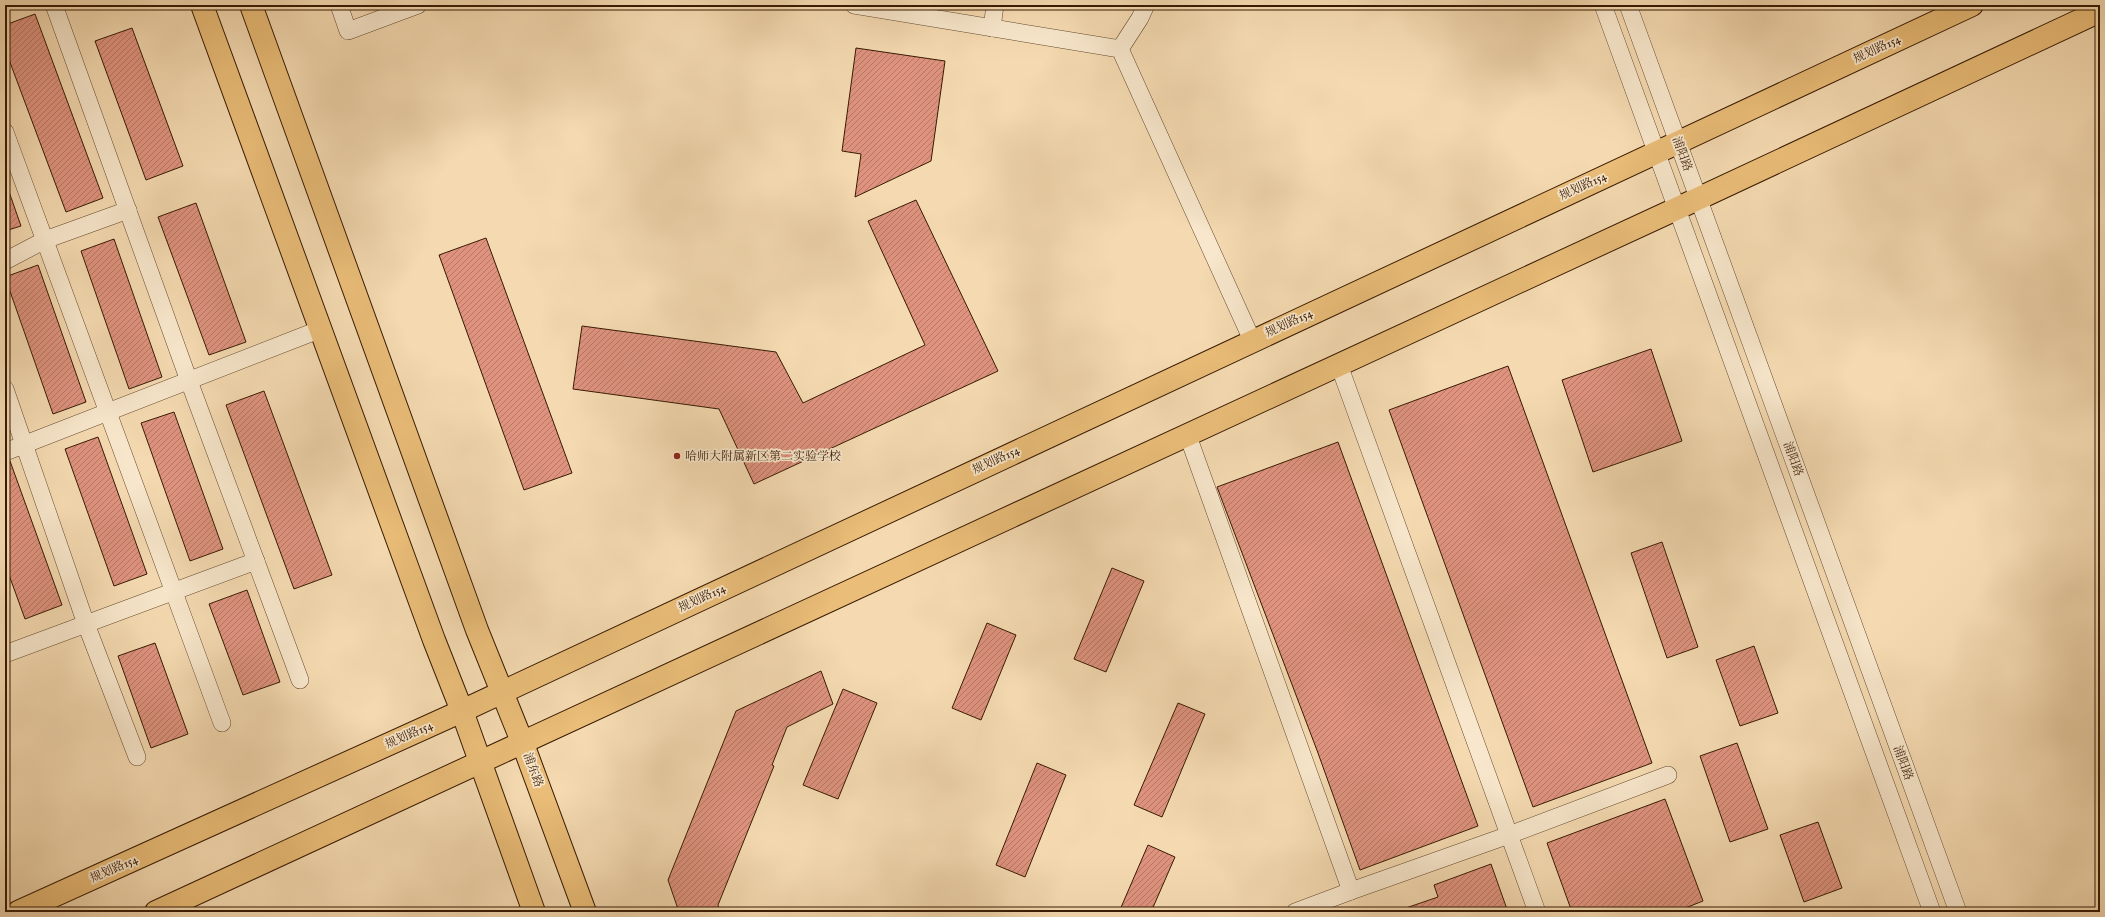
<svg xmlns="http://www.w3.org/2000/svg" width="2105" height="917" font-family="'IM FELL English','Noto Serif SC',serif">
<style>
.building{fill:url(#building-hatch);stroke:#371a03}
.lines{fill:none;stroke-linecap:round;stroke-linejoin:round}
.minor-casing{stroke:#664a2e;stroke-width:18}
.major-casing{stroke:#371a03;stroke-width:24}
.minor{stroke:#f8e7cc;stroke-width:17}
.major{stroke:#eabd78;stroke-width:22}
.poi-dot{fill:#8f2418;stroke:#f8e7cc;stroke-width:1.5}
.labels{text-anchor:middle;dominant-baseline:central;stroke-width:3.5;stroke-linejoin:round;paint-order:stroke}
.street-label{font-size:12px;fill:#371a03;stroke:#f8e7cc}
.poi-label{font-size:12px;fill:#371a03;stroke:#f8e7cc;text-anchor:start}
</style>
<defs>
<pattern id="building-hatch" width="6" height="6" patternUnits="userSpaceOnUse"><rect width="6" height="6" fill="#df937f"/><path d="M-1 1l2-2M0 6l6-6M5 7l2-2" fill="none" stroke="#b67766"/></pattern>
</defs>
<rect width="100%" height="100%" fill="#f5dab1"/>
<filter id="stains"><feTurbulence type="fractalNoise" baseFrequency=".005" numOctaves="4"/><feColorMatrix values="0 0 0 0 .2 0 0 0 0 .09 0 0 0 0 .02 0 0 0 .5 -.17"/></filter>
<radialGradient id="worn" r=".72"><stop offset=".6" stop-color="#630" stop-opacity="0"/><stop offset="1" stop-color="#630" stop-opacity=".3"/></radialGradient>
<!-- building -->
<g class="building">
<path d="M35 14 103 198 66 212 5 49V25Z"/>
<path d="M132 28 183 166 146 180 95 41Z"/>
<path d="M856 48 945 61 931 161 855 197 861 154 842 151Z"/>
<path d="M7 186 21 226 5 231V187Z"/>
<path d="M916 200 998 371 754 484 719 409 573 389 582 326 776 352 803 403 925 345 868 221Z"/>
<path d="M196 203 246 342 209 355 158 217Z"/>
<path d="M486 238 572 473 524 490 439 255Z"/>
<path d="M114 239 162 377 129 389 81 251Z"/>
<path d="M38 265 86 402 53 414 5 277Z"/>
<path d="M1651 349 1682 441 1593 472 1562 380Z"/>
<path d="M1508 366 1652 763 1533 807 1389 410Z"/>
<path d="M264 391 332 575 294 589 226 405Z"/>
<path d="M174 412 223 549 190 561 141 423Z"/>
<path d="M98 437 147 574 114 586 65 449Z"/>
<path d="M1338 442 1478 826 1360 870 1318 753 1217 487Z"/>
<path d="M10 461 62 605 25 619 5 564V462Z"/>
<path d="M1662 542 1698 647 1667 658 1631 553Z"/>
<path d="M1112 568 1144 581 1106 672 1074 659Z"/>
<path d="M247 590 280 682 243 695 209 604Z"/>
<path d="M987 623 1016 635 981 720 952 708Z"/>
<path d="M155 643 188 734 151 748 118 656Z"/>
<path d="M1754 646 1778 713 1740 726 1716 660Z"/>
<path d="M821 671 833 704 787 727 772 765 774 766 718 905 720 912H679L668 880 736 711Z"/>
<path d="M843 689 877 703 838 799 803 785Z"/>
<path d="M1178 703 1205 714 1162 817 1134 805Z"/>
<path d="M1737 743 1768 829 1730 842 1700 756Z"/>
<path d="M1037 763 1066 775 1025 877 996 865Z"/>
<path d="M1665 799 1703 901 1675 912H1572L1547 843Z"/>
<path d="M1818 822 1842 888 1804 902 1780 835Z"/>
<path d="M1148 845 1175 857 1151 912H1119Z"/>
<path d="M1491 864 1508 912H1400V910L1438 897 1434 885Z"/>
</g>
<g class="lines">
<defs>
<g id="minor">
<path d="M54 5 189 381 300 680"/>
<path d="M339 5 348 31 418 5"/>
<path d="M854 5 1120 49 1252 340"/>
<path d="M1603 5 1932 912"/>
<path d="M1628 5 1958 912"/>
<path d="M992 28 995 5"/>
<path d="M1120 49 1140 18 1146 5"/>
<path d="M5 132 222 723"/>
<path d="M5 261 45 240 128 210"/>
<path d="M1339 365 1537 912"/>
<path d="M5 389 86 624 137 757"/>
<path d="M1188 436 1351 891 1509 835 1668 775"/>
<path d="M5 452 321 329"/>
<path d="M5 654 256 561"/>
<path d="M1295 912 1351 891"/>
</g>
<g id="major">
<path d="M202 5 434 640 462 711 534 912"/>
<path d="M251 5 477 630 523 744 585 912"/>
<path d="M18 912 462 711 1972 5"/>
<path d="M156 912 1676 209 2100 11"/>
</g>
</defs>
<!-- minor casing -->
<use href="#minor" class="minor-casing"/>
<!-- major casing -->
<use href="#major" class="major-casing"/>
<!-- minor -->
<use href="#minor" class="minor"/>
<!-- major -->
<use href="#major" class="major"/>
</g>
<!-- markers -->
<circle class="poi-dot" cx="677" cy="456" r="4"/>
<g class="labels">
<!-- street labels -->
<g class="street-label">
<text transform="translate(1877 49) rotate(-25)">规划路154</text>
<text transform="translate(1682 154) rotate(70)">浦阳路</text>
<text transform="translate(1583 186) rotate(-25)">规划路154</text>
<text transform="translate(1289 323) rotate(-25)">规划路154</text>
<text transform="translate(1793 459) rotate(70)">浦阳路</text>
<text transform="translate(996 460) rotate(-25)">规划路154</text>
<text transform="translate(702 598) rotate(-25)">规划路154</text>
<text transform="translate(409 735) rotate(-24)">规划路154</text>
<text transform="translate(1903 763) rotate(70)">浦阳路</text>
<text transform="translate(533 770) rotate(70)">浦东路</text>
<text transform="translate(114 869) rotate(-24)">规划路154</text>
</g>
<!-- poi labels -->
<g class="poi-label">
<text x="685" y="456">哈师大附属新区第二实验学校</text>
</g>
</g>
<!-- margin -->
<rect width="2105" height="917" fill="none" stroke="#f5dab1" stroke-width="20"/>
<rect x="6" y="6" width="2093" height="905" fill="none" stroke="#371a03" stroke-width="2"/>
<rect x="10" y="10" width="2085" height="897" fill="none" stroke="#371a03"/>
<rect width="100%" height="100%" filter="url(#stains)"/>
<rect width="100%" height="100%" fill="url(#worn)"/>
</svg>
